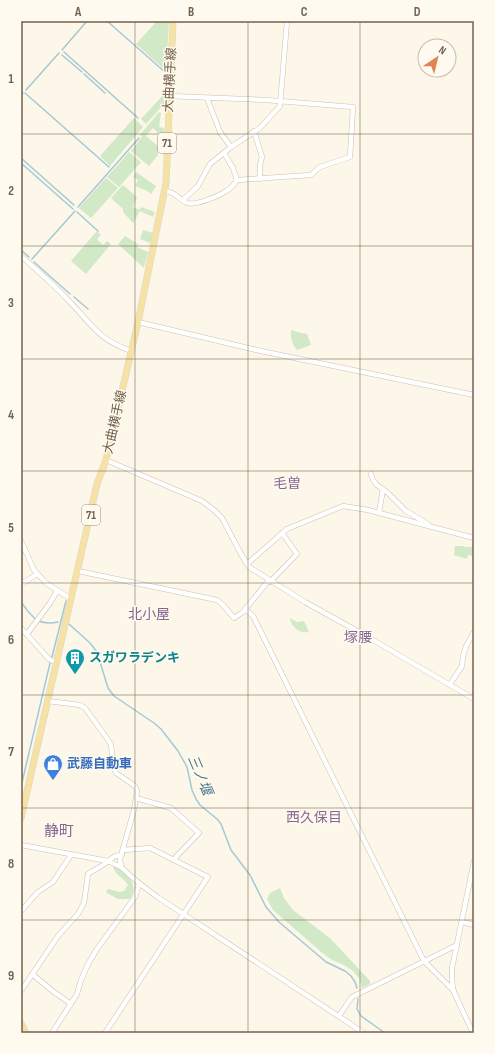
<svg xmlns="http://www.w3.org/2000/svg" width="495" height="1054" font-family="'Sofia Sans Condensed','Noto Sans JP',sans-serif">
<style>
.green{fill:#d1e9c7}
.lines{fill:none;stroke-linecap:round;stroke-linejoin:round}
.stream{stroke:#a4c9d6;stroke-width:1.5}
.minor-casing{stroke:#cdc0af;stroke-width:5.5}
.major-casing{stroke:#dbd6d1;stroke-width:7}
.minor{stroke:#fff;stroke-width:4.5}
.major{stroke:#f6e2a5;stroke-width:6}
.grid{fill:none;stroke:#75604d;stroke-width:1;stroke-opacity:0.55}
.labels{text-anchor:middle;dominant-baseline:central;stroke-width:3;stroke-linejoin:round;paint-order:stroke}
.shield{fill:#fefaef;stroke:#9e8e7e;stroke-width:1}
.shield-label{font-size:12px;font-weight:bold;fill:#75604d}
.street-label{font-size:13px;fill:#75604d;stroke:#fefaef}
.culture-label{font-size:13px;font-weight:bold;fill:#0d838f;stroke:#fefaef;text-anchor:start}
.shop-label{font-size:13px;font-weight:bold;fill:#366cbe;stroke:#fefaef;text-anchor:start}
.neighbourhood-label{font-size:14px;fill:#886691;stroke:#fefaef}
.water-label{font-size:14px;font-style:italic;fill:#487587;stroke:#fefaef}
.quarter-label{font-size:15px;fill:#886691;stroke:#fefaef}
.neatline{fill:none;stroke:#75604d;stroke-width:1.5}
.grid-label{font-size:13px;text-anchor:middle;font-weight:bold;fill:#75604d}
</style>
<rect width="100%" height="100%" fill="#fcf7e9"/>
<!-- green -->
<g class="green">
<path d="M157 21H169L166 71 136 44Z"/>
<path d="M164 94V104L146 124 141 119Z"/>
<path d="M159 112 161 113 159 127 164 128 165 135 163 138 153 128 146 136 158 146V155L149 166 131 151 142 137 140 135Z"/>
<path d="M134 118 143 127 110 166 100 156Z"/>
<path d="M129 152 141 162 119 187 107 177Z"/>
<path d="M136 172 156 186 151 194C145 189 141 189 135 186L138 180 133 177Z"/>
<path d="M106 178 118 188 91 218 79 208Z"/>
<path d="M123 185 137 197 133 207 140 210 141 207 155 212 153 217 140 211 133 223 123 212V209L111 198Z"/>
<path d="M143 230 153 233 150 243 140 239Z"/>
<path d="M97 231 101 235 97 239 103 245 107 241 111 244 86 274 71 261Z"/>
<path d="M125 236 138 244 137 247 148 252 144 268 118 244Z"/>
<path d="M291 330 301 333 307 334 311 345 297 350C291 343 291 338 291 330Z"/>
<path d="M455 546H464V547H474V556L468 555 467 559 454 555Z"/>
<path d="M290 618 297 622 304 621 309 632C300 634 291 627 290 618Z"/>
<path d="M115 866C127 874 140 884 130 899H118L107 893 106 891 109 889 119 892 124 891 128 885C124 878 116 876 113 867Z"/>
<path d="M280 888 284 898 293 910 331 939 370 981V984L362 988 359 978 353 971 344 965 332 960 320 951 273 910 267 899 270 893Z"/>
</g>
<g class="lines">
<!-- stream -->
<g class="stream">
<path d="M107 21 166 73"/>
<path d="M62 50 87 21"/>
<path d="M64 52 138 118"/>
<path d="M62 55 82 72"/>
<path d="M84 74 105 93"/>
<path d="M26 90 59 53"/>
<path d="M25 93 109 167"/>
<path d="M21 95 23 93"/>
<path d="M21 158 74 205"/>
<path d="M21 163 73 209"/>
<path d="M78 207 139 138"/>
<path d="M77 212 98 231"/>
<path d="M21 250 29 257"/>
<path d="M32 259 75 211"/>
<path d="M34 262 70 294"/>
<path d="M74 297 88 309"/>
<path d="M21 602C32 617 37 626 58 622"/>
<path d="M69 624 90 643 97 652 108 688 114 696 154 723 161 729 178 751 187 767 192 790 196 799 200 805 217 819 221 824 231 850 250 875 266 907 279 922 326 962 345 971 351 976 355 982 357 988"/>
<path d="M52 657 66 601"/>
<path d="M21 787 50 663"/>
<path d="M358 999 357 1009 361 1016 385 1033"/>
</g>
<defs>
<g id="minor">
<path d="M207 98 220 132 231 147"/>
<path d="M254 131 262 157 260 165V179"/>
<path d="M224 153 233 168 237 180"/>
<path d="M165 191C176 192 178 199 187 203 195 206 219 196 226 191 231 189 234 184 237 180L311 175 320 167 350 157 353 107 266 100 169 96"/>
<path d="M183 200 198 186 210 164 231 147 260 128 280 106 287 21"/>
<path d="M21 256C37 270 53 284 68 300 91 323 97 339 131 351"/>
<path d="M138 322 261 351 474 395"/>
<path d="M106 460 202 501 214 510 222 518 241 554 249 567 305 602 368 637 474 699"/>
<path d="M371 474 373 480 377 485 388 493 406 511 428 524"/>
<path d="M379 513 383 489"/>
<path d="M21 541 34 570 46 583 71 599"/>
<path d="M247 564 287 529 343 506 368 510 474 538"/>
<path d="M78 571 217 600 223 605 234 618 243 612 269 580"/>
<path d="M21 582 23 583 37 574"/>
<path d="M270 582 297 554 282 533"/>
<path d="M245 609 253 616 424 961 454 991"/>
<path d="M21 628 49 659 57 663"/>
<path d="M27 634 50 603 57 591"/>
<path d="M450 684 462 666 463 656 466 646 474 632"/>
<path d="M48 701 80 705 85 708 111 744 113 764 116 773 135 786 137 791 134 810 120 859 121 867C133 879 146 889 159 898L364 1033"/>
<path d="M136 798 171 808 199 833 173 860"/>
<path d="M21 845 108 861 115 856 122 855"/>
<path d="M21 911 38 892 53 882 71 855"/>
<path d="M462 922 474 925"/>
<path d="M32 974 54 992 71 1004"/>
<path d="M21 991 58 936 78 914 84 903 88 874C95 869 102 867 108 861L121 867"/>
<path d="M339 1016 351 998 354 996 457 945"/>
<path d="M52 1033 77 994 81 980 88 964 97 949 135 897 139 884"/>
<path d="M105 1033 208 877 150 848 123 850"/>
<path d="M473 1033 453 990 452 979V968L474 861"/>
</g>
<g id="major">
<path d="M21 818 97 484 106 460 138 322 166 183 173 21"/>
<path d="M21 1023 26 1033"/>
</g>
</defs>
<!-- minor casing -->
<use href="#minor" class="minor-casing"/>
<!-- major casing -->
<use href="#major" class="major-casing"/>
<!-- minor -->
<use href="#minor" class="minor"/>
<!-- major -->
<use href="#major" class="major"/>
</g>
<!-- grid -->
<path class="grid" d="M135 21V1033M248 21V1033M360 21V1033M21 134H474M21 246H474M21 359H474M21 471H474M21 583H474M21 695H474M21 808H474M21 920H474"/>
<!-- icons -->
<defs>
<symbol id="building-pin" viewBox="-11 -11 22 30"><path d="M0 17L-7.5 6A9.5 9.5 0 1 1 7.5 6Z" fill="#0f9aa8" stroke="#fefaef"/><path d="M-4-6H4V6H1V3H-1V6H-4ZM-2.5-4.3h1.7v1.8h-1.7ZM.8-4.3h1.7v1.8H.8ZM-2.5-1h1.7V.8h-1.7ZM.8-1h1.7V.8H.8Z" fill="#fff"/></symbol>
<symbol id="shop-pin" viewBox="-11 -11 22 30"><path d="M0 17L-7.5 6A9.5 9.5 0 1 1 7.5 6Z" fill="#3f7fe0" stroke="#fefaef"/><path d="M-5-2.5h2.3a2.7 3.5 0 0 1 5.4 0H5L5.5 6h-11ZM-1.5-2.5h3a1.5 2.3 0 0 0-3 0Z" fill="#fff"/></symbol>
</defs>
<g fill-rule="evenodd">
<use href="#building-pin" x="64" y="647" width="22" height="30"/>
<use href="#shop-pin" x="42" y="753" width="22" height="30"/>
</g>
<g class="labels">
<!-- shield labels -->
<g class="shield">
<rect x="158" y="133" width="18" height="20" rx="3"/>
<rect x="82" y="505" width="18" height="20" rx="3"/>
</g>
<g class="shield-label">
<text x="167" y="143">71</text>
<text x="91" y="515">71</text>
</g>
<!-- street labels -->
<g class="street-label">
<text transform="translate(170 80) rotate(-87)">大曲横手線</text>
<text transform="translate(115 422) rotate(-77)">大曲横手線</text>
</g>
<!-- culture labels -->
<g class="culture-label">
<text x="89" y="658">スガワラデンキ</text>
</g>
<!-- shop labels -->
<g class="shop-label">
<text x="67" y="764">武藤自動車</text>
</g>
<!-- neighbourhood labels -->
<g class="neighbourhood-label">
<text x="287" y="483">毛曽</text>
<text x="149" y="614">北小屋</text>
<text x="358" y="637">塚腰</text>
<text x="314" y="817">西久保目</text>
</g>
<!-- water labels -->
<g class="water-label">
<text transform="translate(200 775) rotate(67)">三ノ堰</text>
</g>
<!-- quarter labels -->
<g class="quarter-label">
<text x="59" y="831">静町</text>
</g>
</g>
<!-- border -->
<rect width="495" height="1054" fill="none" stroke="#fefaef" stroke-width="44"/>
<!-- north arrow -->
<g transform="translate(437 58) rotate(35)"><circle r="19" fill="#fefaef" stroke="#c7bcae"/>
<path d="M0-3L7 15L0 10L-7 15Z" fill="#df8454"/>
<text y="-6" font-size="11" font-weight="bold" text-anchor="middle" fill="#75604d">N</text>
</g>
<rect x="22" y="22" width="451" height="1010" class="neatline"/>
<g class="grid-label">
<text x="78" y="16">A</text>
<text x="191" y="16">B</text>
<text x="304" y="16">C</text>
<text x="417" y="16">D</text>
<text x="11" y="83">1</text>
<text x="11" y="195">2</text>
<text x="11" y="307">3</text>
<text x="11" y="419">4</text>
<text x="11" y="532">5</text>
<text x="11" y="644">6</text>
<text x="11" y="756">7</text>
<text x="11" y="868">8</text>
<text x="11" y="980">9</text>
</g>
</svg>
